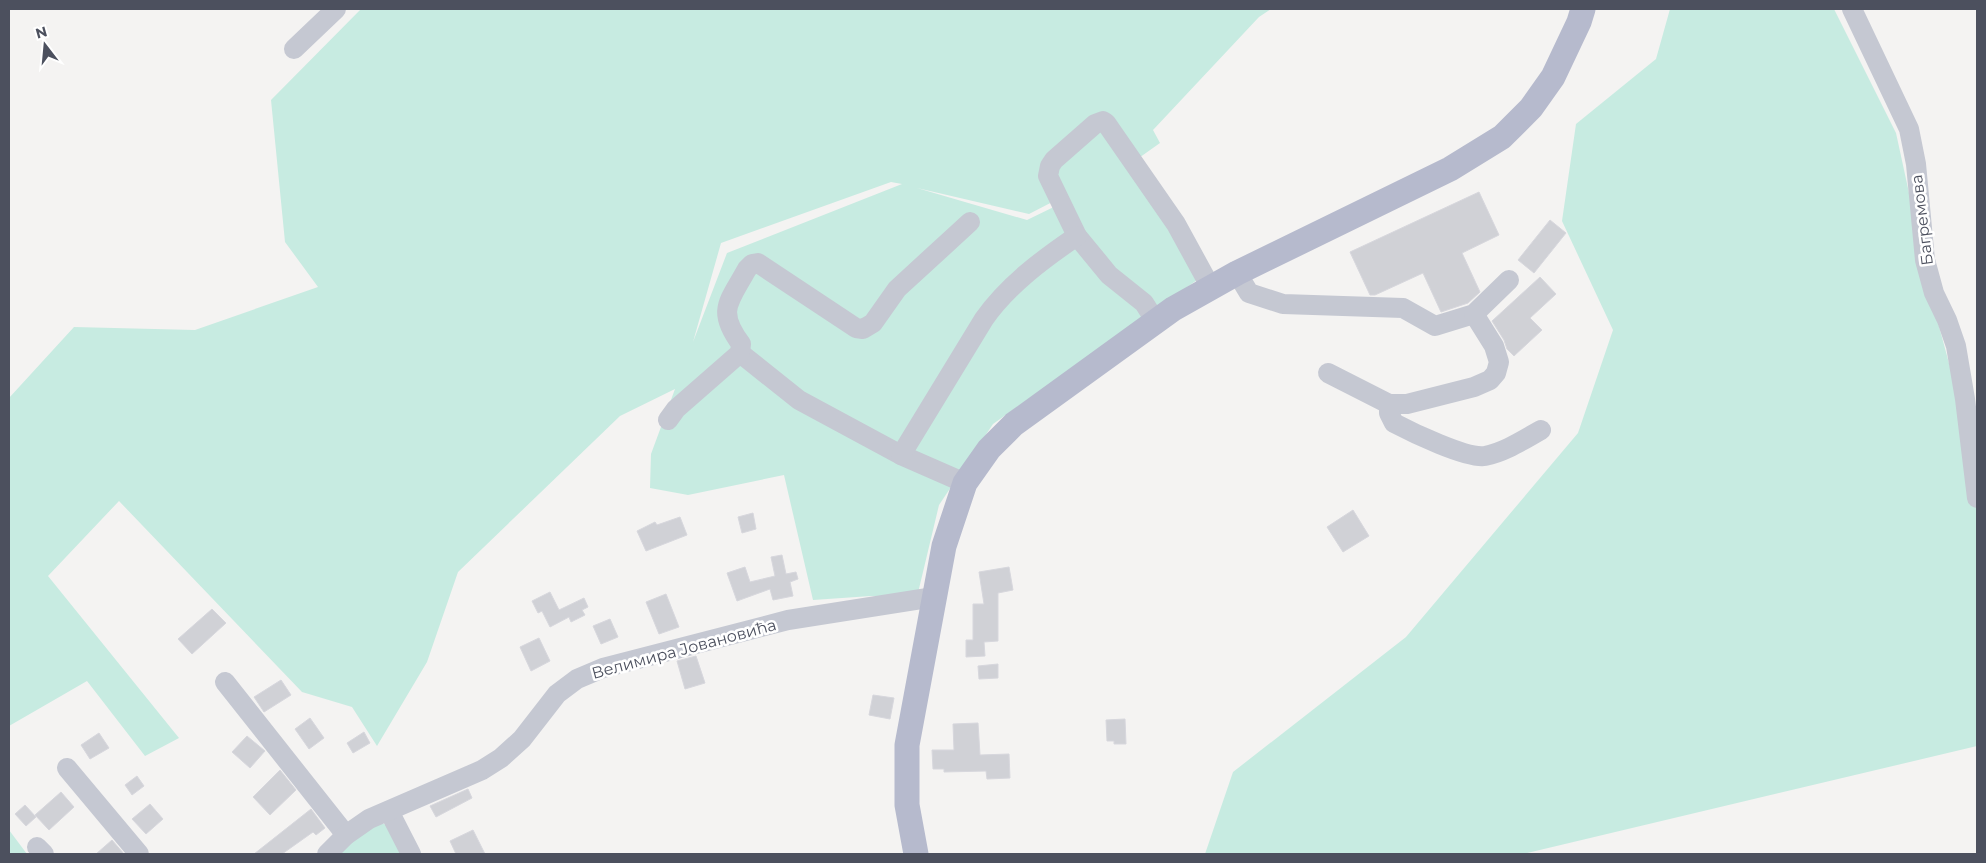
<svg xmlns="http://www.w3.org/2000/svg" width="1986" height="863" font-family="Montserrat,sans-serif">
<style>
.green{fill:#c7ebe1;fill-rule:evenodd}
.building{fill:#d0d1d6;stroke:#d7d7dd}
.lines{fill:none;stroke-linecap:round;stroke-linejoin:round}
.minor{stroke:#c5c8d2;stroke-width:20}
.major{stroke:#b6bacd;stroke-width:25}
.labels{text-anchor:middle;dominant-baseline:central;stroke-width:5;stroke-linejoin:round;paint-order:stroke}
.street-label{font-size:16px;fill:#4c505e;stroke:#fff}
</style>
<rect width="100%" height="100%" fill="#f4f3f2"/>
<!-- green -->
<g class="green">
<path d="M361 9H1271L1259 17 1153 130 1160 143 1136 160 1207 273 993 424 939 505 917 597 871 596 813 600 784 475 688 495 650 488 651 454 675 389 620 416 458 572 427 662 377 746 352 707 302 692 119 501 48 576 179 738 145 756 87 681 9 726V398L74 327 195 330 318 287 285 242 271 100ZM891 182 902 184 727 253 693 342 721 243ZM917 188 1029 214 1062 197 1064 202 1027 220Z"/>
<path d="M1670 9H1834L1896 133 1934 308 1956 389 1977 490V746L1523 854H1205L1233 772 1406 637 1578 433 1613 330 1562 221 1576 124 1656 59Z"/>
<path d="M368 824H384L392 829 404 854H333Z"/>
<path d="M9 830 27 854H9Z"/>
</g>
<!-- building -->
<g class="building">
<path d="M1479 192 1499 235 1462 253 1480 292 1468 303 1441 312 1423 273 1375 295H1370L1350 252Z"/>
<path d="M1550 220 1566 233 1534 273 1518 260Z"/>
<path d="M1540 277 1556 294 1530 318 1542 330 1514 356 1507 349 1504 340 1492 321Z"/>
<path d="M1353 510 1369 536 1343 552 1327 527Z"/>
<path d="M753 513 756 529 742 533 738 517Z"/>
<path d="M680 517 687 535 646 551 637 531 655 522 657 525Z"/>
<path d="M782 555 786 574 796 572 798 579 790 582 793 596 773 600 770 589 737 601 727 573 745 567 750 582 775 576 771 557Z"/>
<path d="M1009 567 1013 590 998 593V641L984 642 985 656 966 657V640H973V604H984L979 572Z"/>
<path d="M550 592 559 610 584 598 588 607 582 610 585 615 571 622 569 617 550 627 542 611 538 613 532 601Z"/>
<path d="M666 594 679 627 659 634 646 602Z"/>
<path d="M212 609 226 623 192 654 178 639Z"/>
<path d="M610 619 618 637 601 644 593 626Z"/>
<path d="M539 638 550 661 531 671 520 647Z"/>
<path d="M696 656 705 683 685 689 677 661Z"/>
<path d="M998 664V678L979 679 978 666Z"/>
<path d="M281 680 291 695 264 712 254 697Z"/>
<path d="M873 695 894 698 890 719 869 715Z"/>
<path d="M310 718 324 738 309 749 295 729Z"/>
<path d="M1125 719 1126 744H1114V741H1107L1106 720Z"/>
<path d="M978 723 980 755 1009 754 1010 778 987 779 986 771 944 772V769H933L932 750H954L953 724Z"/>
<path d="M364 732 370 743 353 753 347 743Z"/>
<path d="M99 733 109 748 90 759 81 745Z"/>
<path d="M247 736 265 751 250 768 232 752Z"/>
<path d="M280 770 296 790 270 815 253 797Z"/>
<path d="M137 776 144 786 132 795 125 785Z"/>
<path d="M468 789 472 798 436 817 430 806Z"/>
<path d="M61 792 74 807 49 830 35 815Z"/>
<path d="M150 804 163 819 146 834 132 819Z"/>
<path d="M25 805 36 817 26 826 15 814Z"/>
<path d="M311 809 325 828 316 835 313 832 282 854H254Z"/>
<path d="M473 830 485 854H456L450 841Z"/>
<path d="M112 840 124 854H96Z"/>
</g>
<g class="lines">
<!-- minor -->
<g class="minor">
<path d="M1852 9 1909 129 1916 164 1925 260 1934 293 1947 320 1956 346 1965 399 1977 498"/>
<path d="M294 49 336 9"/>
<path d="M1237 273 1249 293 1283 304 1403 308 1435 326 1474 314 1509 280"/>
<path d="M1156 322 1144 303 1109 275 1077 236 1048 176 1050 166 1054 160 1095 124 1103 121 1106 123 1176 224 1211 288"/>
<path d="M740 353 799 400 901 455 965 483"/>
<path d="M1328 373 1389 404H1407L1474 387 1490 380 1496 373 1499 362 1494 346 1474 314"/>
<path d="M1389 404V413L1394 423C1411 432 1467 459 1485 456 1505 452 1523 440 1541 430"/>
<path d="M668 420 676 409 740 353 741 344C716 310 729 302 747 269L752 264 758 263 856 328 863 329 873 323 897 289 970 222"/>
<path d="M901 455 984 319C1008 285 1043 259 1077 236"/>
<path d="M225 682 346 835"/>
<path d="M67 768 139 854"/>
<path d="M389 811 411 854"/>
<path d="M37 847 44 854"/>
<path d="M327 854 346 835 369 819 482 770 501 758 522 739 557 694 577 679 603 668 788 620 934 597"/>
</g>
<!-- major -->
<path class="major" d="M916 854 907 805V745L944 546 965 483 989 449 1014 424 1173 309 1237 273 1450 169 1502 137 1531 108 1553 77 1579 22 1583 9"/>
</g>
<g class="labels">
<!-- street labels -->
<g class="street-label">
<text transform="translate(1922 220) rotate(-97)">Багремова</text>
<text transform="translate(684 649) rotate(-15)">Велимира Јовановића</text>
</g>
</g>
<!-- border -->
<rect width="1986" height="863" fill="none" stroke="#4c505e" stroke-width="20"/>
<!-- north arrow -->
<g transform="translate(45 45) rotate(344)" stroke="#ffffff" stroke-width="4" paint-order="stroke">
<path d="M0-4L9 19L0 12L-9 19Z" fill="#4c505e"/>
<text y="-8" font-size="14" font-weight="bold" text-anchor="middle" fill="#4c505e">N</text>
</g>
</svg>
